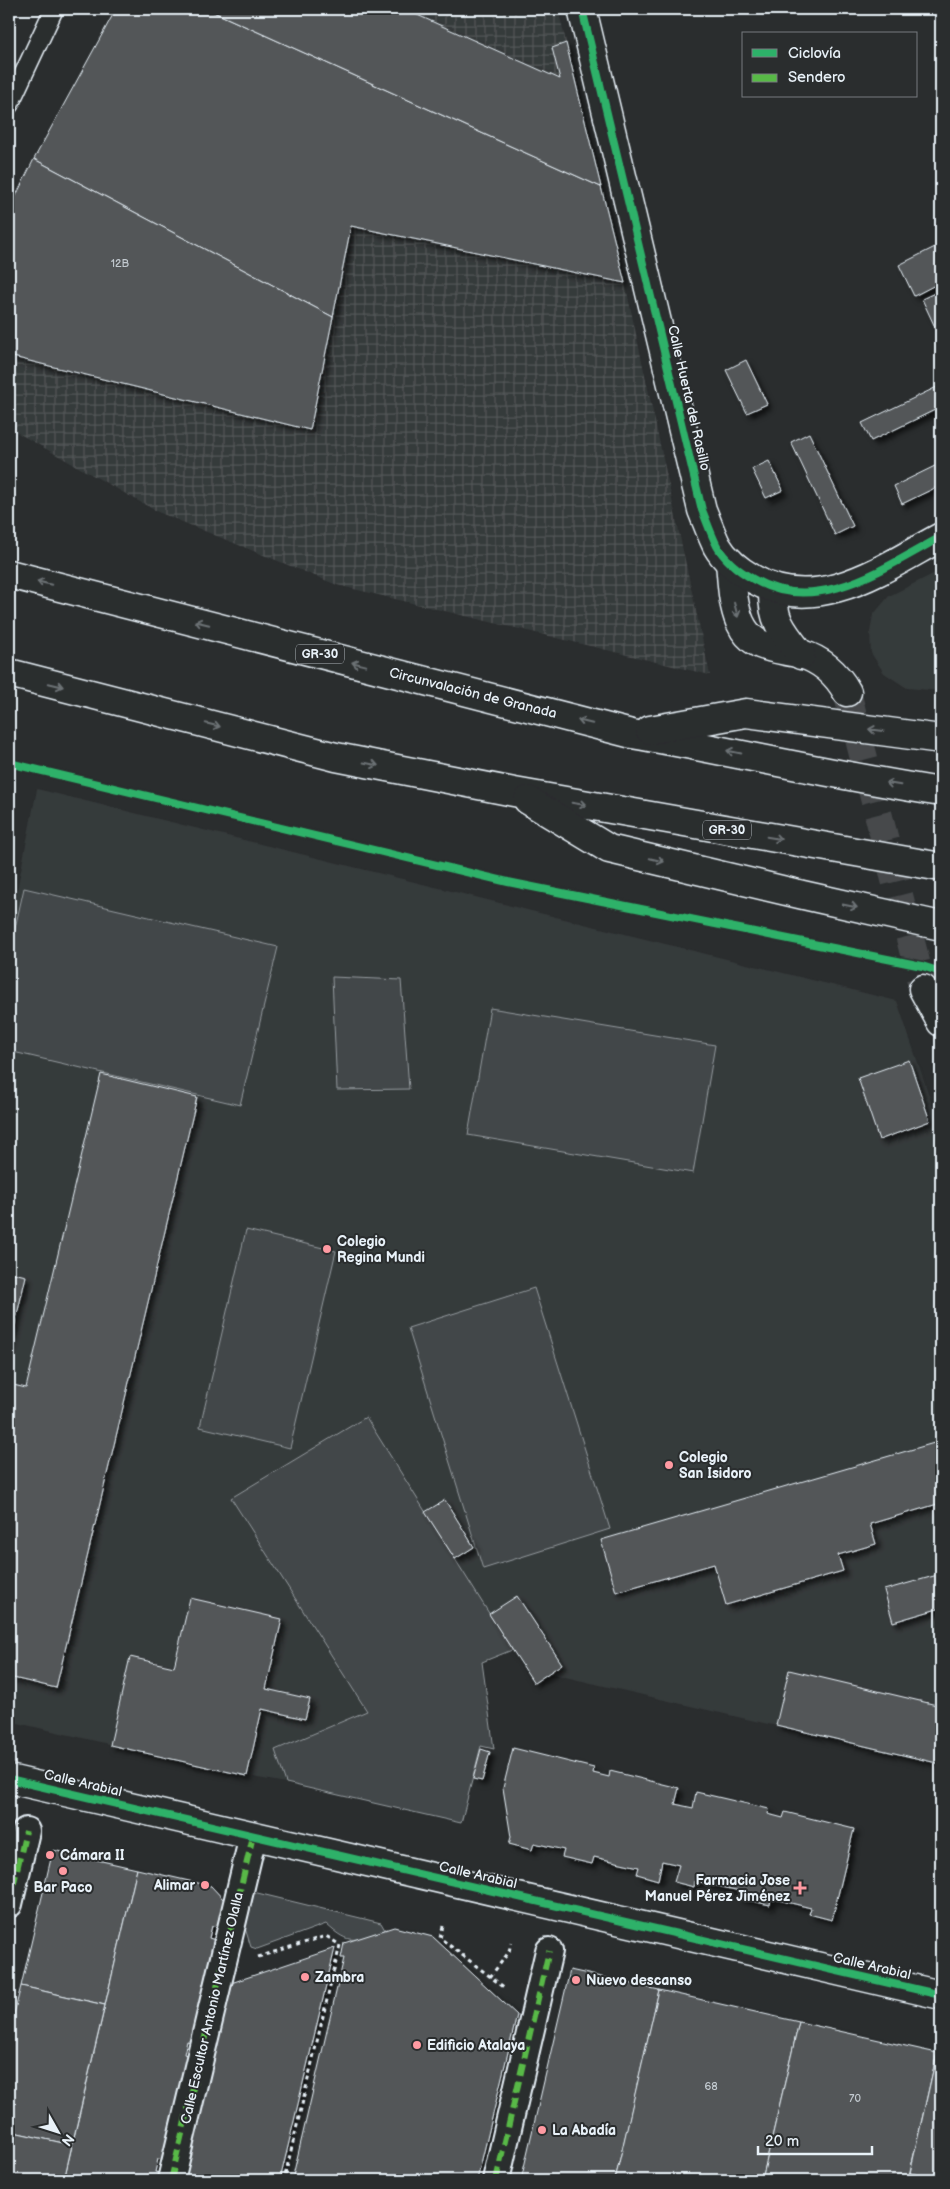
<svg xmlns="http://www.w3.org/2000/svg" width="950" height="2189" font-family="'Balsamiq Sans',sans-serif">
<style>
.built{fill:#363a3b}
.industrial{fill:url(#industrial-grid)}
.green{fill:#424648;stroke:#959ca0}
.building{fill:#535759;stroke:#e8f1f8;filter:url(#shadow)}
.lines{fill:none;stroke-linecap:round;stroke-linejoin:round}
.minor-tunnel{stroke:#464a4c;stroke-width:28;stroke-dasharray:28 14;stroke-linecap:butt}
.service-casing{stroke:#e8f1f8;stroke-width:21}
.pedestrian-casing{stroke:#e8f1f8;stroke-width:30}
.minor-casing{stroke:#e8f1f8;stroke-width:31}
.tertiary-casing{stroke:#e8f1f8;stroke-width:31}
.primary-casing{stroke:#e8f1f8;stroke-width:31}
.motorway-casing{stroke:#e8f1f8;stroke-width:31}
.path{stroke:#e8f1f8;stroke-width:3;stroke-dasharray:4 4;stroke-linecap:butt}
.service{stroke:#2a2d2e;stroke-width:18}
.pedestrian{stroke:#2a2d2e;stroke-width:26}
.minor{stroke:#2a2d2e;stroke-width:28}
.tertiary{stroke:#2a2d2e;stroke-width:28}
.primary{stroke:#2a2d2e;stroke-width:28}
.motorway{stroke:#2a2d2e;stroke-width:28}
.quiet{stroke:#58b947;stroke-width:6;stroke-dasharray:12 6;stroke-linecap:butt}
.cycleway-casing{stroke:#2a2d2e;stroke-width:11}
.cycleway{stroke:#2db169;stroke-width:8}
.oneway{stroke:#6c7275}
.poi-dot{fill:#ff9aa2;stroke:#2a2d2e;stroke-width:2}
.labels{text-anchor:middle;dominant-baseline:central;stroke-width:4;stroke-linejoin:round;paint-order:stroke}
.number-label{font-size:11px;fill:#c3cad0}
.shield{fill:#2a2d2e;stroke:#afb6bb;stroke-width:1}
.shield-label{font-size:12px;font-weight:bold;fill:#e8f1f8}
.street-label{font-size:14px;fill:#e8f1f8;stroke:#2a2d2e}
.poi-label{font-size:14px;font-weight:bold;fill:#e8f1f8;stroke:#2a2d2e;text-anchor:start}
</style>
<defs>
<pattern id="industrial-grid" width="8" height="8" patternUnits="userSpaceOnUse" patternTransform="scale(1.25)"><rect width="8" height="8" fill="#363a3b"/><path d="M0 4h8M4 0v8" fill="none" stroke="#535758"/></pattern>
<filter id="shadow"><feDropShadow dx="4.5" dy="4.5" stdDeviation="2.5" flood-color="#0009"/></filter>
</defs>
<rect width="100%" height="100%" fill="#2a2d2e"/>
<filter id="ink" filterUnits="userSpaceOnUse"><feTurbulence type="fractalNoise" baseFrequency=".02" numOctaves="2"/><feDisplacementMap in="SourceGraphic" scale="10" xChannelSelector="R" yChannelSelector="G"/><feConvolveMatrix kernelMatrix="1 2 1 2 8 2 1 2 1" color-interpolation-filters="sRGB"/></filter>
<g filter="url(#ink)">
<!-- built -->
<g class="built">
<path d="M941 570V691L907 688 884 673 871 653 870 632 873 615 889 596Z"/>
<path d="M37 789 897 1001 941 1131V1764L548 1673 534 1683 512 1650 276 1750 286 1783 247 1776 9 1721V931Z"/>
</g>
<!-- industrial -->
<path class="industrial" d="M116 9H558L625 283 710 675 337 585 158 512 9 428V210Z"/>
<!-- green -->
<g class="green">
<path d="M24 888 278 947 240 1105 9 1051V955Z"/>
<path d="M332 977 401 980 409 1089 337 1090Z"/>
<path d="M490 1008 715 1045 693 1173 468 1135Z"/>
<path d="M246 1230 336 1251 290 1448 200 1427Z"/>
<path d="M534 1288 610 1529 483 1569 408 1328Z"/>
<path d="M366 1417 512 1650 482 1662 494 1749 481 1746 461 1823 286 1783 275 1750 367 1711 231 1498Z"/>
<path d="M249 1891 381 1923 385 1930C355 1940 351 1947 326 1924L257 1949 251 1947 243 1922Z"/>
</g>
<!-- building -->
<g class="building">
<path d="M116 9H207L601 187 625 283 351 226 333 317 34 159Z"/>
<path d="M207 9H404L560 79 552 48 566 43 601 187Z"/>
<path d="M34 159 333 317 310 430 9 356V210Z"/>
<path d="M941 244V282L914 296 899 265Z"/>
<path d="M941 290V340L922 299Z"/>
<path d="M746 360 767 404 747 413 726 370Z"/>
<path d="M941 385V407L871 441 862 423Z"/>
<path d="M809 433 853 526 835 535 791 442Z"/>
<path d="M769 461 783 490 766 498 752 469Z"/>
<path d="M941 463V485L902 504 894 486Z"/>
<path d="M909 1060 930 1121 879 1140 858 1078Z"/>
<path d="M101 1074 197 1097 56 1688 9 1677V1384L26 1388Z"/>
<path d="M9 1272 26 1276 9 1349Z"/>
<path d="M941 1441V1503L870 1524 876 1544 838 1555 843 1571 726 1605 714 1564 616 1592 601 1540Z"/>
<path d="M445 1500 474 1547 455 1559 425 1512Z"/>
<path d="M941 1574V1608L893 1622 884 1590Z"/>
<path d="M517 1596 562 1664 534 1683 489 1614Z"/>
<path d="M190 1598 282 1619 266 1689 310 1699 305 1719 262 1709 247 1776 110 1745 130 1657 174 1667Z"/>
<path d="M789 1670 941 1706V1764L776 1725Z"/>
<path d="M513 1748 594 1768 593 1773 609 1777 610 1771 679 1788 675 1804 693 1808 696 1792 769 1809 768 1814 783 1818 785 1812 854 1829 832 1920 809 1914 811 1908 771 1898 770 1905 738 1898 740 1891 695 1881 694 1887 674 1882 679 1865 662 1861 658 1880 637 1874 639 1867 594 1857 592 1864 562 1857 564 1850 534 1843 532 1850 509 1844 511 1837 503 1788Z"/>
<path d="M481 1749 490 1752 482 1781 473 1779Z"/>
<path d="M53 1850 137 1869 105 2005 21 1986Z"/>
<path d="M137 1869 211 1886 224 1900 218 1927 212 1926 209 1938 215 1940 193 2042 187 2041 184 2054 190 2056 164 2160 158 2159 155 2172 163 2174 162 2180H64Z"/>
<path d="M394 1927 433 1937 517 2015 477 2180H292L344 1958H341L344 1943Z"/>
<path d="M335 1948 280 2180H183L231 1983Z"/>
<path d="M570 1970 659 1990 628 2125 615 2180H521Z"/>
<path d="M21 1986 105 2005 72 2145 9 2131V2034Z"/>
<path d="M659 1990 799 2022 762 2180H615Z"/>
<path d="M799 2022 937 2053 908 2180H762Z"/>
<path d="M937 2053 941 2054V2180L910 2173Z"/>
<path d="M9 2131 72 2145 64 2180H9Z"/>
<path d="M910 2173 941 2180H908Z"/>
</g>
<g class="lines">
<!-- minor-tunnel -->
<path class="minor-tunnel" d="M847 692 923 989"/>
<defs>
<path id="service" d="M9 105 54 9"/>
<g id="pedestrian">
<path d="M9 1904 26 1831"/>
<path d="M171 2180 253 1836"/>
<path d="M496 2180 549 1951"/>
</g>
<g id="minor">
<path d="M730 562C732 582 732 603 740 622 753 651 775 647 801 654 821 660 837 674 847 692"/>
<path d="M773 589C772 620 782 631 801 655"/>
<path d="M923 989 941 1022"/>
</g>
<path id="tertiary" d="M582 9 702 510C707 522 711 534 717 546 725 560 739 571 753 579 817 617 885 567 941 537"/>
<path id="primary" d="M9 1779 941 1995"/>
<g id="motorway">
<path d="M9 574 632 734C735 752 837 776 941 792"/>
<path d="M9 673 336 757 514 792 941 867"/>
<path d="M650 730 746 713 941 739"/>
<path d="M528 800 609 849 803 895 941 926"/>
</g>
</defs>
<!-- service casing -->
<use href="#service" class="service-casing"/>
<!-- pedestrian casing -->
<use href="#pedestrian" class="pedestrian-casing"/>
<!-- minor casing -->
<use href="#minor" class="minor-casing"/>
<!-- tertiary casing -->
<use href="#tertiary" class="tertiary-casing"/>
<!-- primary casing -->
<use href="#primary" class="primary-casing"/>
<!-- motorway casing -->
<use href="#motorway" class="motorway-casing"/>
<!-- path -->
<g class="path">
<path d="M443 1926 440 1938 505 1988"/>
<path d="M258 1957 326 1936 340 1945 284 2180"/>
<path d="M490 1977 509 1952 511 1942"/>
</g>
<!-- service -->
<use href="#service" class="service"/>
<!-- pedestrian -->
<use href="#pedestrian" class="pedestrian"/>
<!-- minor -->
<use href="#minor" class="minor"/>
<!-- tertiary -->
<use href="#tertiary" class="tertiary"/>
<!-- primary -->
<use href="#primary" class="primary"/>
<!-- motorway -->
<use href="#motorway" class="motorway"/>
<!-- quiet -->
<g class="quiet">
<path d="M9 1904 26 1831"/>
<path d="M171 2180 253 1836"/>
<path d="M496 2180 549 1951"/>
</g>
<defs>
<g id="cycleway">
<path d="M582 9 702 510C707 522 711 534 717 546 725 560 739 571 753 579 817 617 885 567 941 537"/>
<path d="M9 763 508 882 922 966 941 972"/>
<path d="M9 1779 941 1995"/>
</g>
</defs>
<!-- cycleway casing -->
<use href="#cycleway" class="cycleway-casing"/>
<!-- cycleway -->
<use href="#cycleway" class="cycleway"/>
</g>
<!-- one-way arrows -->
<defs><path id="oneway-shaft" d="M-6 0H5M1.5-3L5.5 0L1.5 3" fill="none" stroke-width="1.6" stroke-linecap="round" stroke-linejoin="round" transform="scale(1.25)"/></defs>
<g class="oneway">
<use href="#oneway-shaft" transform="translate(44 583) rotate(-166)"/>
<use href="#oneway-shaft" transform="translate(736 610) rotate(75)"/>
<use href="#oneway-shaft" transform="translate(202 623) rotate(-166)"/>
<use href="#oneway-shaft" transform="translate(359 664) rotate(-166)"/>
<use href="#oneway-shaft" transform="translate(56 685) rotate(14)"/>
<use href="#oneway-shaft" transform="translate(585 722) rotate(-166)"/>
<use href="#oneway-shaft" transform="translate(213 725) rotate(14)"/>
<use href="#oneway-shaft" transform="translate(876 730) rotate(-173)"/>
<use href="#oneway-shaft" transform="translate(734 752) rotate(-169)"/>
<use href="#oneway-shaft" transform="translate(371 764) rotate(11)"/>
<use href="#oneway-shaft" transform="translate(893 784) rotate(-171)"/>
<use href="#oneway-shaft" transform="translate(579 804) rotate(10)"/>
<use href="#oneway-shaft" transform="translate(774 838) rotate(10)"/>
<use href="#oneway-shaft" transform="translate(657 860) rotate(14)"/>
<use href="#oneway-shaft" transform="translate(850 906) rotate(12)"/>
</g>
</g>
<!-- markers -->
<g class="poi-dot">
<circle cx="327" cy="1249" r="5"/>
<circle cx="669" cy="1465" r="5"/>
<circle cx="50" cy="1855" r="5"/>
<circle cx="63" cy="1871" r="5"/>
<circle cx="205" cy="1885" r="5"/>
<path d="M797.5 1880.5h5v5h5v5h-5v5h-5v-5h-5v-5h5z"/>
<circle cx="305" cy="1977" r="5"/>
<circle cx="576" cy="1980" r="5"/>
<circle cx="417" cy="2045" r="5"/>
<circle cx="542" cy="2130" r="5"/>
</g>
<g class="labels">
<!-- number labels -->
<g class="number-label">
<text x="120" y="263">12B</text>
<text x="711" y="2086">68</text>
<text x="855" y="2098">70</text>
</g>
<!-- shield labels -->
<g class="shield">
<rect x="296" y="644.5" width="48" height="19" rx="4"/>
<rect x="703" y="820.5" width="48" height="19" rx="4"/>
</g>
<g class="shield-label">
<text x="320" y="654">GR-30</text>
<text x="727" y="830">GR-30</text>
</g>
<!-- street labels -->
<g class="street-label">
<text transform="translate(689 398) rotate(77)">Calle Huerta del Rasillo</text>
<text transform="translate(473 693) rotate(14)">Circunvalación de Granada</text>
<text transform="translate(83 1783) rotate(13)">Calle Arabial</text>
<text transform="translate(478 1875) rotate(13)">Calle Arabial</text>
<text transform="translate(872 1966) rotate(13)">Calle Arabial</text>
<text transform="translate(212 2008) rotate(-77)">Calle Escultor Antonio Martínez Olalla</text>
</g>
<!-- poi labels -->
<g class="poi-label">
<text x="337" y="1241">Colegio<tspan x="337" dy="16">Regina Mundi</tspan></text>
<text x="679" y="1457">Colegio<tspan x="679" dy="16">San Isidoro</tspan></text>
<text x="60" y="1855">Cámara II</text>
<text x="790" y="1880" text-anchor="end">Farmacia Jose<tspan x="790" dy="16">Manuel Pérez Jiménez</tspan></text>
<text x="195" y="1885" text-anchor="end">Alimar</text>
<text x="63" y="1887" text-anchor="middle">Bar Paco</text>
<text x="315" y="1977">Zambra</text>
<text x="586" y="1980">Nuevo descanso</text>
<text x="427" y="2045">Edificio Atalaya</text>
<text x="552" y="2130">La Abadía</text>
</g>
</g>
<!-- margin -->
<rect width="950" height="2189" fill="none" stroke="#2a2d2e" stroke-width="30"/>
<rect x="15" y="15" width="920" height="2159" fill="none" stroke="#e8f1f8" stroke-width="2" filter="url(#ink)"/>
<!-- legend -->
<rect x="742" y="32" width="175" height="65" fill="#2a2d2e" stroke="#767b7f"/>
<rect x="752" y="49" width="25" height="8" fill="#2db169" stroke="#767b7f"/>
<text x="788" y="58" font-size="15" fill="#e8f1f8">Ciclovía</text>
<rect x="752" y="74" width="25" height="8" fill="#58b947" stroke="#767b7f"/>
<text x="788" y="82" font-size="15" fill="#e8f1f8">Sendero</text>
<!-- north arrow -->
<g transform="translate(58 2132) rotate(129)" stroke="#2a2d2e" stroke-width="4" paint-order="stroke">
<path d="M0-4L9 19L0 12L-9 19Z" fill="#e8f1f8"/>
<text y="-8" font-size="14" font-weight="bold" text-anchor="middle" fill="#e8f1f8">N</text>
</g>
<!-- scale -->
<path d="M758 2146v8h114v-8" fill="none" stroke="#e8f1f8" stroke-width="2.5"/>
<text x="765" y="2146" font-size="15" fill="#e8f1f8" stroke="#2a2d2e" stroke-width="4" paint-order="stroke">20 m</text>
</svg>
